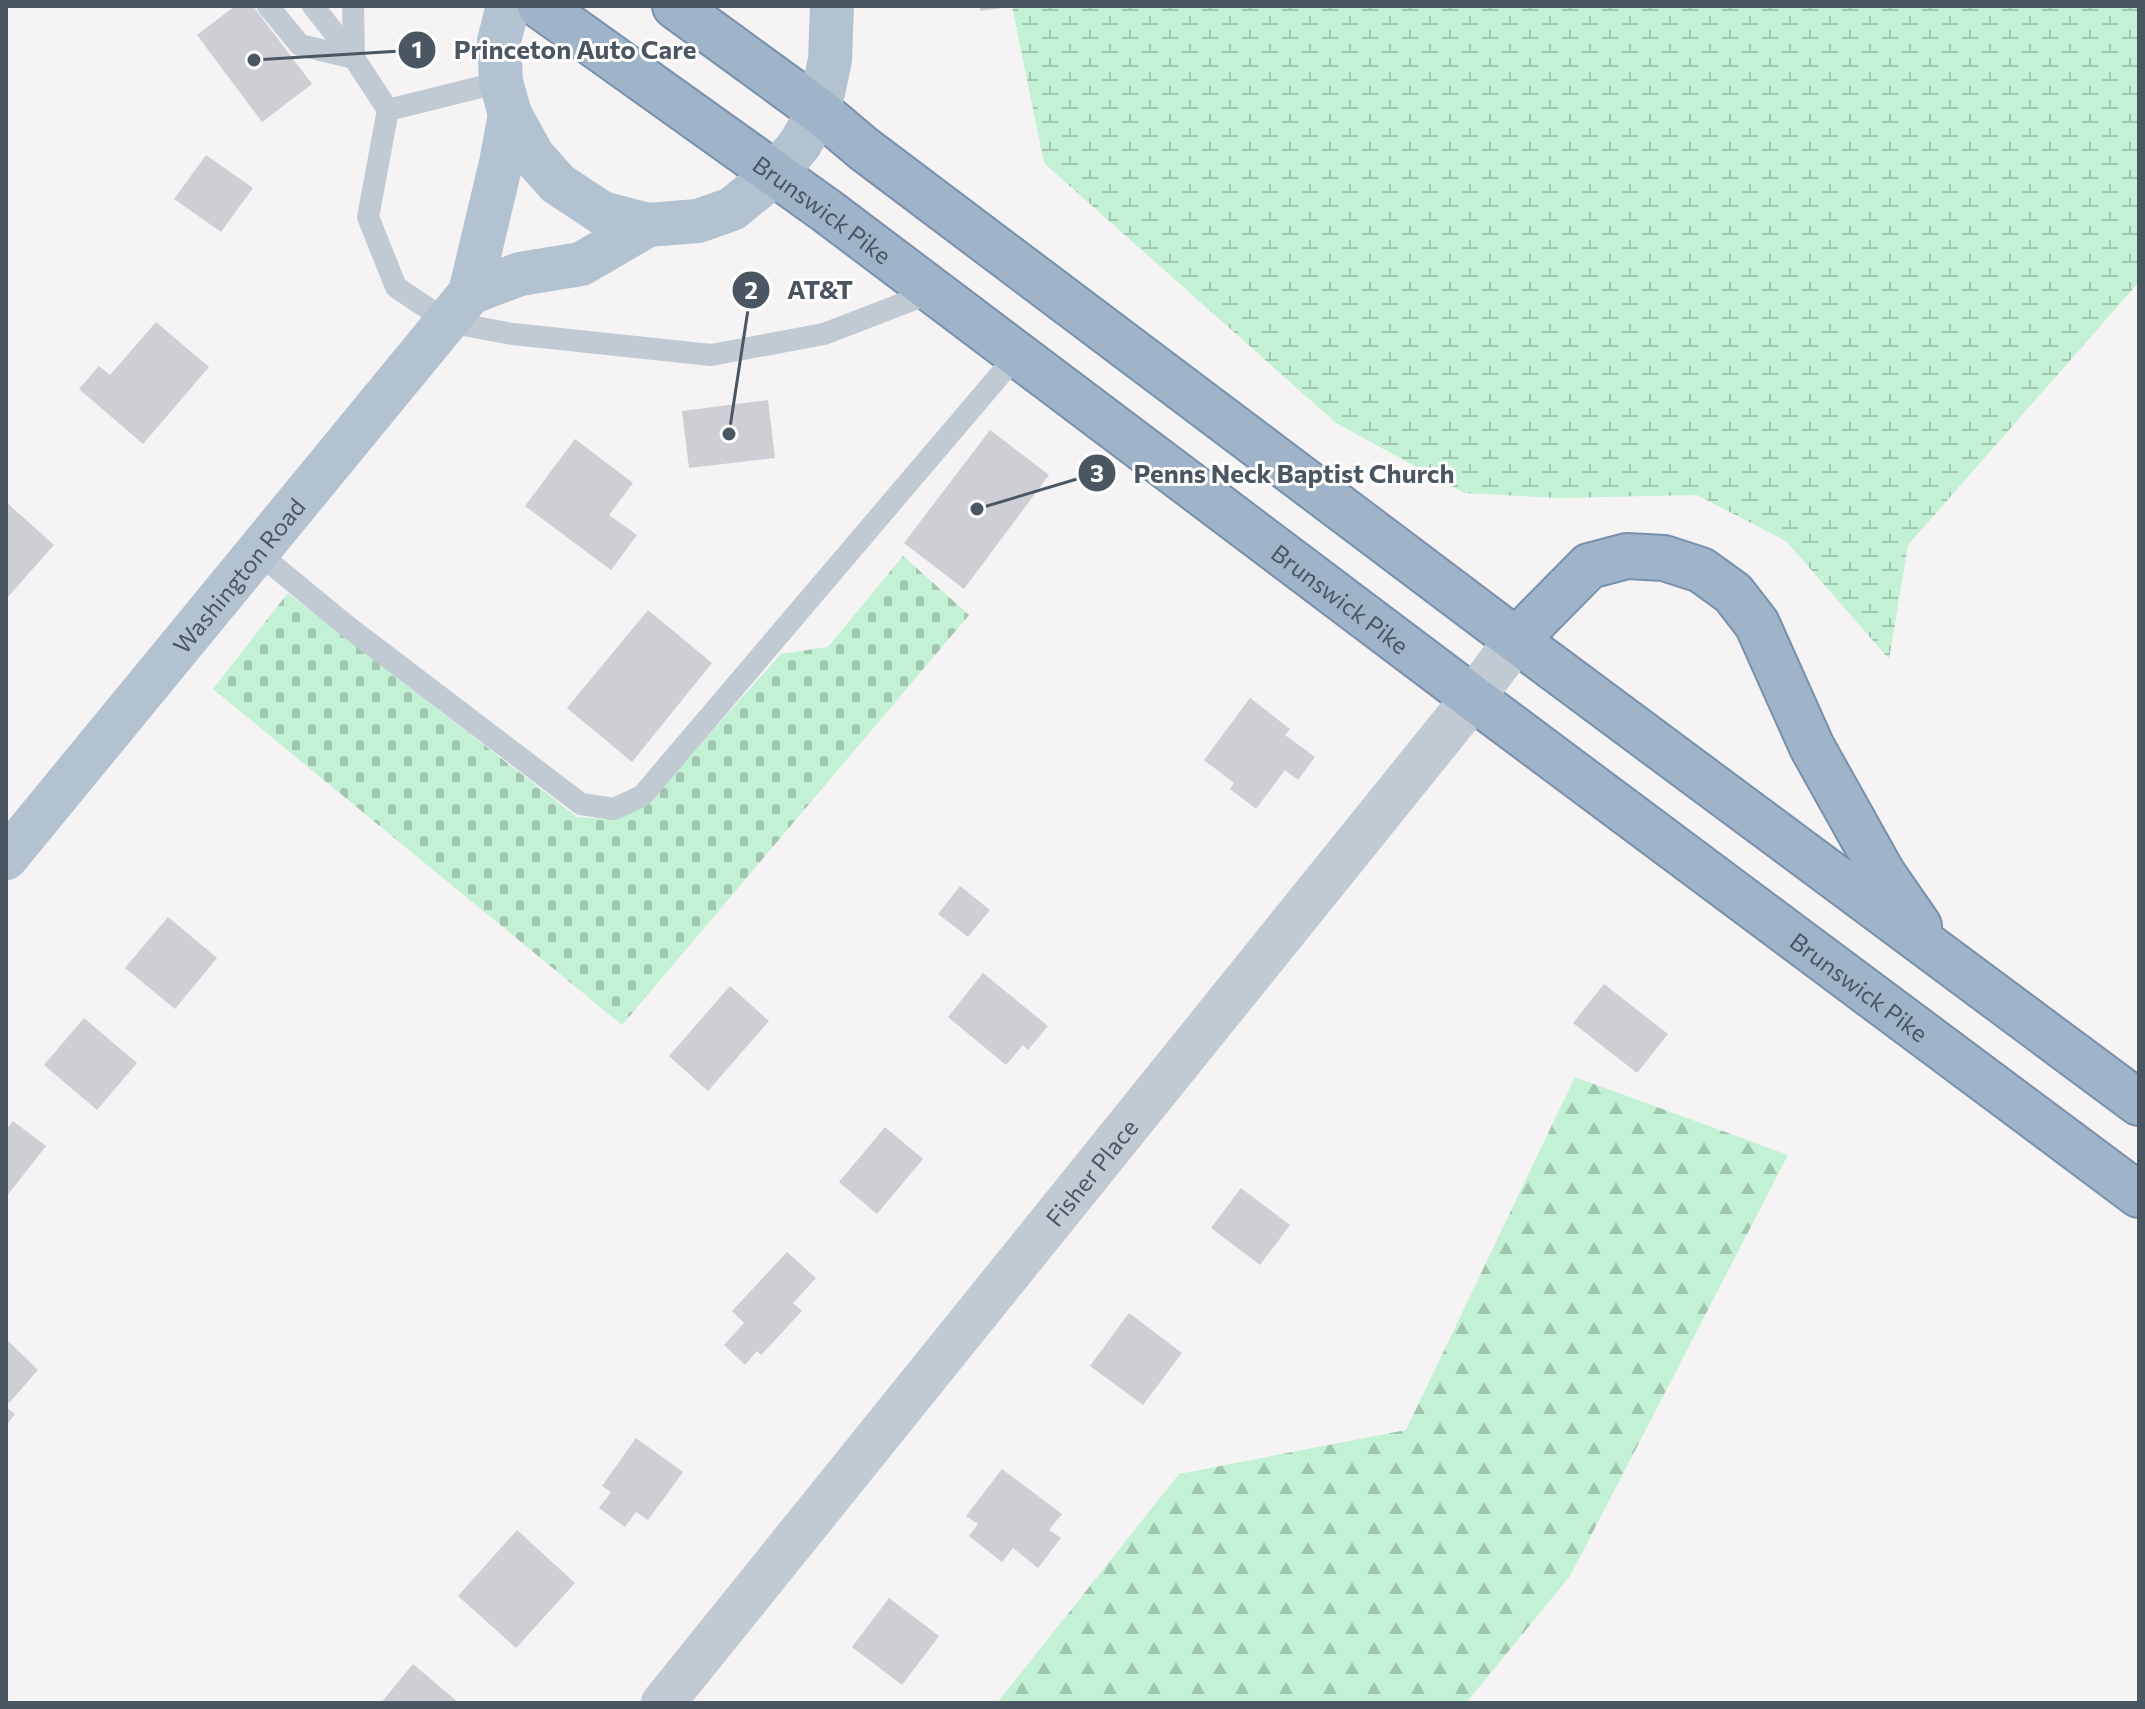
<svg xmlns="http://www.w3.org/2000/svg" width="2145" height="1709" font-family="Commissioner,sans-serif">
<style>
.forest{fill:url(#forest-firs)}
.wetland{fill:url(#wetland-marsh)}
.cemetery{fill:url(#cemetery-stones)}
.building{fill:#cdcfd5}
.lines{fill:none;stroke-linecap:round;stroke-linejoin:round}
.trunk-casing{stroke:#7690ad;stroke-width:48}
.service{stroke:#c1cad2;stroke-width:22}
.minor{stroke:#c1cad2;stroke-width:44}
.primary{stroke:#b3c2d1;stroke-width:44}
.trunk{stroke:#9fb4c9;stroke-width:44}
.labels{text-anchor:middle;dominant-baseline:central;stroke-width:6;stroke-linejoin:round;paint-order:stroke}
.street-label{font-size:24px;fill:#4a5661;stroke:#fff}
.leader{fill:none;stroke:#4a5661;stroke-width:3}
.callout-dot{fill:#4a5661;stroke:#fff;stroke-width:3}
.mark-label{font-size:24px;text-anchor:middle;font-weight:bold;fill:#fff}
.callout-label{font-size:26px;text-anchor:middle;font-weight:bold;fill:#4a5661;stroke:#fff;stroke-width:6;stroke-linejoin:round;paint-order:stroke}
</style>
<defs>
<pattern id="forest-firs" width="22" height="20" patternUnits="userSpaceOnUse" patternTransform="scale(2)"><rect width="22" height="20" fill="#c3f1d5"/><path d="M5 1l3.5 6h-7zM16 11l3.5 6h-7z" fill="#a0c6b0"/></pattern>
<pattern id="wetland-marsh" width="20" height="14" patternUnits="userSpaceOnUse" patternTransform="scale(2)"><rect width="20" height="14" fill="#c3f1d5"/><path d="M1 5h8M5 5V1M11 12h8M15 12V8" fill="none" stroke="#a0c6b0"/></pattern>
<pattern id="cemetery-stones" width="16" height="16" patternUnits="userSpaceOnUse" patternTransform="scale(2)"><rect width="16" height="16" fill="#c3f1d5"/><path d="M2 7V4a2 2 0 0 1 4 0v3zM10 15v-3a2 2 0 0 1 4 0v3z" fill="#a0c6b0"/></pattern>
</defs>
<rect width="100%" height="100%" fill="#f5f3f3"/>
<!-- forest -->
<path class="forest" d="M1575 1077 1788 1155 1570 1576 1466 1703H997L1179 1474 1406 1430Z"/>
<!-- wetland -->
<path class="wetland" d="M1012 6H2139V282L1908 545 1889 659 1786 541 1697 495 1558 498 1464 493 1336 423 1044 163Z"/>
<!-- cemetery -->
<path class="cemetery" d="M903 556 969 615 622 1025 213 689 288 593 577 817 609 819 646 805 781 654 828 647Z"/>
<!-- building -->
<g class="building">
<path d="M235 6H253L312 84 262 122 197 35Z"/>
<path d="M980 6H1003V8L980 11Z"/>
<path d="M206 155 253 188 221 232 174 199Z"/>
<path d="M156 322 209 367 143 444 79 389 99 366 110 375Z"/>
<path d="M768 400 775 458 689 468 682 411Z"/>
<path d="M990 430 1049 475 964 589 904 543Z"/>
<path d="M575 439 633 483 609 515 637 535 611 570 525 506Z"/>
<path d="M6 502 54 545 6 599Z"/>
<path d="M648 610 712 663 632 762 567 708Z"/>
<path d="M1250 698 1290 729 1285 735 1315 757 1298 780 1285 770 1256 809 1230 789 1234 783 1204 760Z"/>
<path d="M960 886 990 910 968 937 938 914Z"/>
<path d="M168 917 217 958 175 1009 125 968Z"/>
<path d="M983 973 1048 1026 1028 1050 1023 1045 1006 1065 948 1017Z"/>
<path d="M1604 984 1668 1034 1637 1073 1573 1023Z"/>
<path d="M730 986 769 1021 708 1091 669 1056Z"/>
<path d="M84 1018 137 1063 97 1110 44 1065Z"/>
<path d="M13 1121 46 1146 6 1197V1130Z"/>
<path d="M885 1127 923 1159 877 1214 839 1182Z"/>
<path d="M1241 1188 1290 1225 1260 1265 1211 1228Z"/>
<path d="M787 1252 816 1278 793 1303 802 1311 761 1355 757 1351 745 1365 724 1345 744 1323 732 1311Z"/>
<path d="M1129 1313 1182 1353 1143 1405 1090 1366Z"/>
<path d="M6 1339 38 1370 9 1403 6 1400Z"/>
<path d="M6 1407 15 1414 6 1426Z"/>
<path d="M636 1438 683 1472 648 1520 636 1512 625 1527 599 1508 611 1492 602 1486Z"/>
<path d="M1002 1469 1062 1514 1049 1530 1061 1538 1038 1568 1013 1548 1002 1562 969 1536 978 1524 966 1516Z"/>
<path d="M517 1530 575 1583 516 1648 458 1596Z"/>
<path d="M889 1598 939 1636 902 1685 852 1647Z"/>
<path d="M413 1664 459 1703H381Z"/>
</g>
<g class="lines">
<defs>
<g id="trunk">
<path id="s3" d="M540 6 827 211 1473 698 2139 1195"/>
<path d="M675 6 819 111 864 149 1516 640 2139 1103"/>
<path d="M1516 640 1589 566 1627 556 1664 558 1701 570 1733 593 1757 624 1812 747 1883 874 1919 926"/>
</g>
</defs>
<!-- trunk casing -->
<use href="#trunk" class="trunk-casing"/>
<!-- service -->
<g class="service">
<path d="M268 6 300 45 354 58"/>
<path d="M313 6 354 58 388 110 501 82"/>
<path d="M353 6 354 58"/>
<path d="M388 110 368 217 396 287 448 322 513 334 711 355 824 334 933 292"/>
<path d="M257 552 347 626 581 804 614 809 642 796 1016 356"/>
</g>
<!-- minor -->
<path class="minor" id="s1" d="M663 1703 1473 698 1516 640"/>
<!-- primary -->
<g class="primary">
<path d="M508 6 499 41 501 82 510 114 533 156 558 184 602 213 648 225 698 221 732 209 776 173 800 144 819 111 830 60 832 6"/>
<path d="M470 293 520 274 581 264 648 225"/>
<path id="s2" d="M6 858 470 293 501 163 510 114"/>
</g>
<!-- trunk -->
<use href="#trunk" class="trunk"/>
</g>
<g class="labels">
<!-- street labels -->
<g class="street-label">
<text stroke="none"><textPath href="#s3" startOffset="348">Brunswick Pike</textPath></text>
<text stroke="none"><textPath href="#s2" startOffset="366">Washington Road</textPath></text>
<text stroke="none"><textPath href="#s3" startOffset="996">Brunswick Pike</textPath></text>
<text stroke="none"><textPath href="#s3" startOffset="1644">Brunswick Pike</textPath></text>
<text stroke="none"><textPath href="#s1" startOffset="682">Fisher Place</textPath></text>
</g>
</g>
<!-- callouts -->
<path class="leader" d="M254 60L417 50M729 434L751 290M977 509L1097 473"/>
<g class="callout-dot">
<circle cx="254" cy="60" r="8"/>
<circle cx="729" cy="434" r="8"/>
<circle cx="977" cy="509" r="8"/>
<circle cx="417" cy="50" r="20"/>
<circle cx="751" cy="290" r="20"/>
<circle cx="1097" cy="473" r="20"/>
</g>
<g class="mark-label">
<text x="417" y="58">1</text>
<text x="751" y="299">2</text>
<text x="1097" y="482">3</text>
</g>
<g class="callout-label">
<text x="575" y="59">Princeton Auto Care</text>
<text x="820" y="299">AT&amp;T</text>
<text x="1294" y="483">Penns Neck Baptist Church</text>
</g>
<!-- border -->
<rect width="2145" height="1709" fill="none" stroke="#4a5661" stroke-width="16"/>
</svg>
